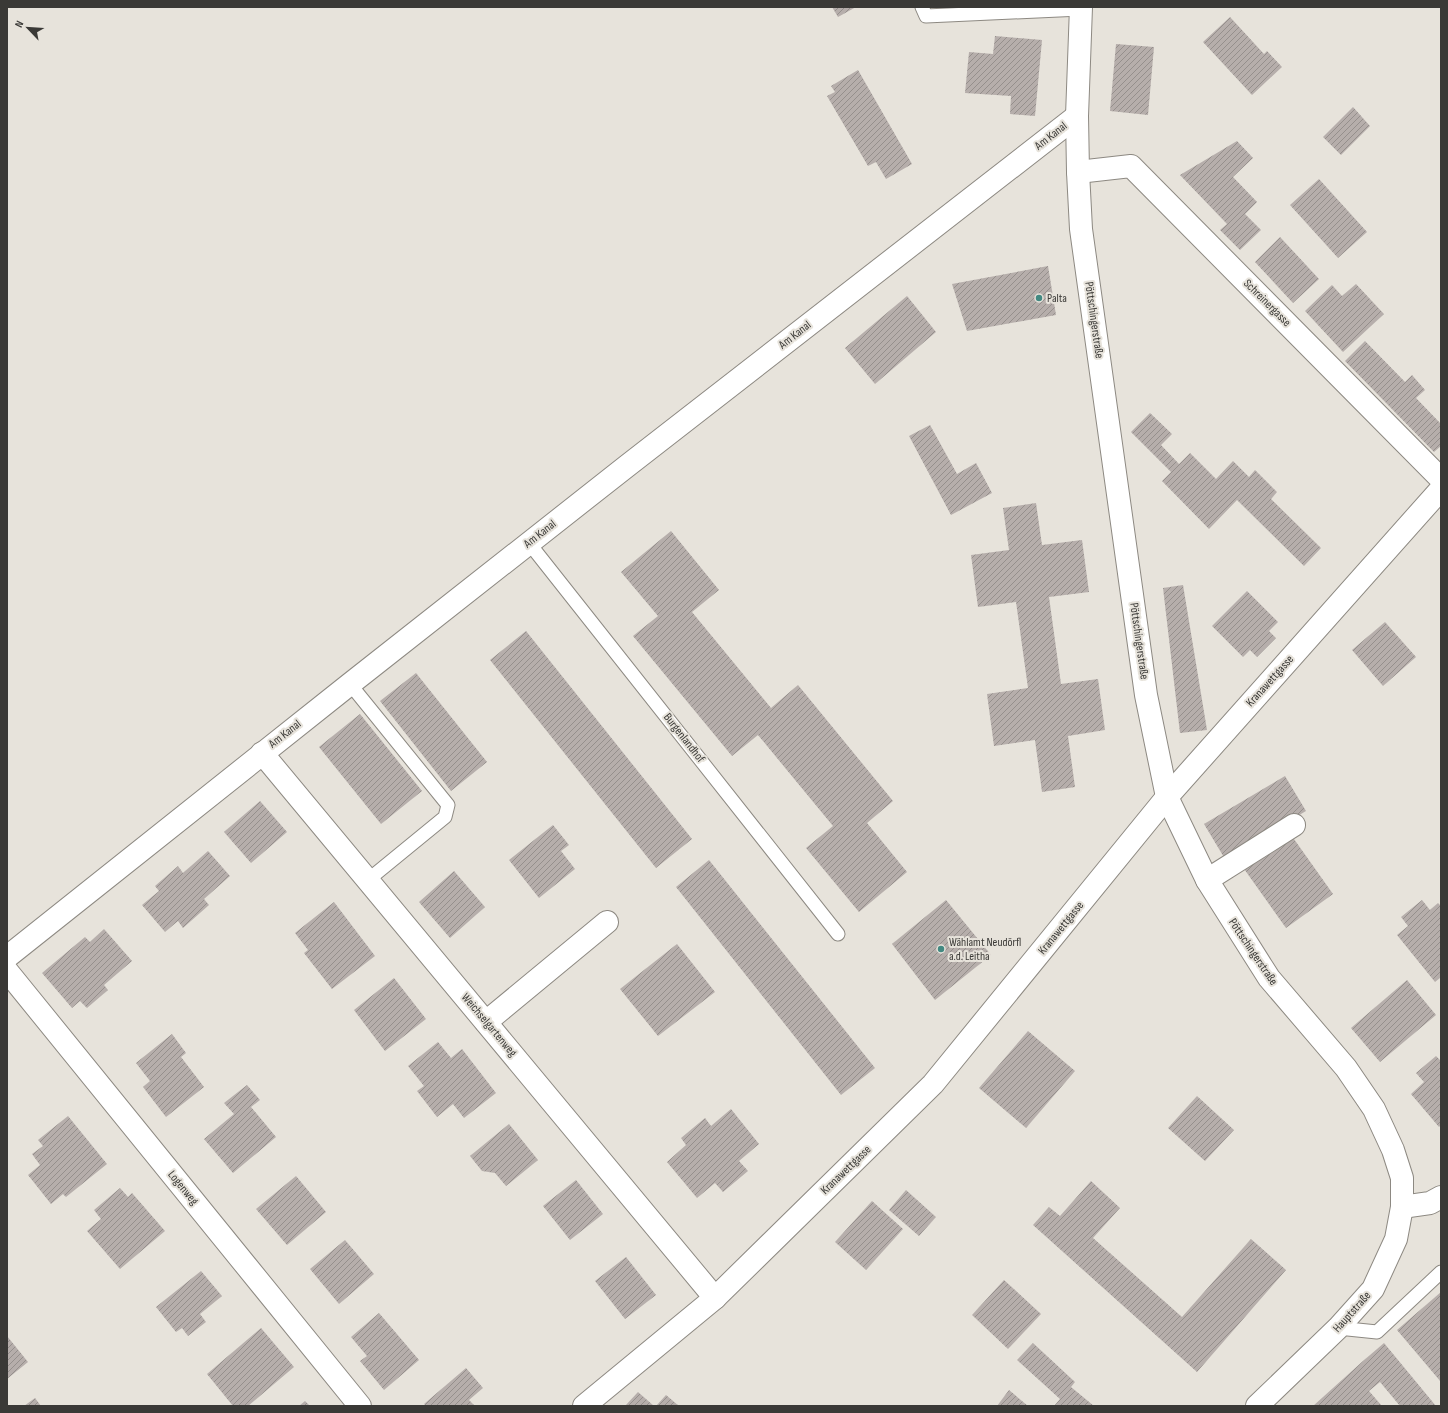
<svg xmlns="http://www.w3.org/2000/svg" width="1448" height="1413" font-family="'Sofia Sans Condensed',sans-serif">
<style>
.building{fill:url(#building-hatch)}
.lines{fill:none;stroke-linecap:round;stroke-linejoin:round}
.lane-casing{stroke:#8d8982;stroke-width:15}
.street-casing{stroke:#8d8982;stroke-width:24}
.secondary-casing{stroke:#8d8982;stroke-width:24}
.primary-casing{stroke:#8d8982;stroke-width:24}
.lane{stroke:#fff;stroke-width:13}
.street{stroke:#fff;stroke-width:22}
.secondary{stroke:#fff;stroke-width:22}
.primary{stroke:#fff;stroke-width:22}
.poi-dot{fill:#438982;stroke:#e7e3db;stroke-width:1.5}
.labels{text-anchor:middle;dominant-baseline:central;stroke-width:4;stroke-linejoin:round;paint-order:stroke}
.street-label{font-size:12px;fill:#3a3936;stroke:#e7e3db}
.poi-label{font-size:12px;fill:#3a3936;stroke:#e7e3db;text-anchor:start}
</style>
<defs>
<pattern id="building-hatch" width="6" height="6" patternUnits="userSpaceOnUse"><rect width="6" height="6" fill="#b6aeab"/><path d="M-1 1l2-2M0 6l6-6M5 7l2-2" fill="none" stroke="#958f8c"/></pattern>
</defs>
<rect width="100%" height="100%" fill="#e7e3db"/>
<!-- building -->
<g class="building">
<path d="M832 7H856L838 17Z"/>
<path d="M1230 17 1264 54 1267 51 1282 67 1252 95 1203 42Z"/>
<path d="M995 36 1042 40 1035 116 1010 114 1011 96 965 93 969 52 993 54Z"/>
<path d="M1116 44 1154 47 1148 115 1110 111Z"/>
<path d="M858 70 912 164 886 179 876 162 868 166 827 96 835 92 831 86Z"/>
<path d="M1353 107 1370 126 1341 155 1323 137Z"/>
<path d="M1237 141 1253 158 1233 177 1257 202 1245 214 1261 230 1240 250 1220 230 1227 224 1180 175Z"/>
<path d="M1319 179 1367 232 1338 258 1290 205Z"/>
<path d="M1280 237 1319 279 1293 303 1255 262Z"/>
<path d="M1048 266 1056 315 967 331 952 284Z"/>
<path d="M1356 284 1384 314 1343 352 1305 311 1332 285 1342 296Z"/>
<path d="M907 296 936 332 875 384 845 348Z"/>
<path d="M1365 341 1405 382 1412 375 1425 390 1416 398 1441 424V446L1434 452 1345 361Z"/>
<path d="M1150 413 1172 434 1161 445 1179 464 1190 453 1216 479 1233 461 1249 477 1255 470 1277 492 1271 499 1321 548 1304 566 1237 500 1209 529 1162 481 1171 472 1131 432Z"/>
<path d="M930 425 957 474 976 463 992 493 951 515 909 436Z"/>
<path d="M1036 503 1042 545 1082 540 1089 592 1049 597 1061 684 1098 679 1105 730 1068 736 1075 787 1042 792 1035 740 994 746 987 694 1028 688 1016 602 978 607 971 555 1009 550 1003 508Z"/>
<path d="M671 531 719 590 692 612 771 708 798 685 893 801 867 823 907 872 859 912 806 848 833 826 758 735 732 756 633 636 658 616 621 572Z"/>
<path d="M1183 585 1207 730 1180 733 1163 588Z"/>
<path d="M1247 591 1278 622 1269 631 1276 638 1257 657 1250 650 1243 657 1212 626Z"/>
<path d="M1385 622 1416 657 1383 686 1352 650Z"/>
<path d="M526 631 692 839 656 868 490 660Z"/>
<path d="M416 673 487 762 451 791 380 701Z"/>
<path d="M360 714 422 791 381 824 319 747Z"/>
<path d="M1285 776 1306 811 1225 859 1204 824Z"/>
<path d="M260 801 287 832 251 863 224 832Z"/>
<path d="M553 825 569 845 561 851 575 869 539 898 509 860Z"/>
<path d="M1289 832 1333 894 1286 928 1242 866Z"/>
<path d="M208 851 230 876 204 899 209 905 183 928 178 921 165 932 142 905 159 891 155 886 178 866 183 873Z"/>
<path d="M709 860 875 1068 841 1095 676 887Z"/>
<path d="M454 871 485 907 450 938 419 902Z"/>
<path d="M946 900 991 955 935 1000 892 944Z"/>
<path d="M1422 900 1430 910 1438 903 1441 906V977L1435 982 1397 935 1408 926 1401 917Z"/>
<path d="M334 902 375 956 332 989 304 953 308 950 295 933Z"/>
<path d="M104 929 132 961 104 985 108 990 87 1008 80 1001 72 1008 42 973 85 937 90 942Z"/>
<path d="M677 944 715 992 658 1036 620 989Z"/>
<path d="M394 978 426 1019 385 1051 354 1010Z"/>
<path d="M1407 980 1436 1015 1380 1062 1351 1028Z"/>
<path d="M1028 1031 1075 1071 1026 1128 979 1088Z"/>
<path d="M172 1034 186 1053 181 1057 204 1087 166 1117 143 1087 150 1081 136 1063Z"/>
<path d="M438 1042 451 1058 462 1049 496 1093 464 1118 453 1104 437 1117 417 1091 424 1086 408 1066Z"/>
<path d="M1436 1056 1441 1061V1125L1439 1127 1411 1094 1424 1082 1416 1073Z"/>
<path d="M247 1085 260 1100 251 1107 276 1137 233 1173 204 1139 234 1114 224 1103Z"/>
<path d="M1197 1096 1234 1130 1205 1161 1168 1128Z"/>
<path d="M731 1109 759 1144 739 1161 748 1171 723 1192 715 1183 697 1198 667 1162 686 1145 681 1138 705 1118 711 1126Z"/>
<path d="M68 1116 107 1164 66 1197 63 1194 51 1204 28 1175 40 1165 32 1154 43 1146 38 1140Z"/>
<path d="M509 1124 538 1160 506 1186 495 1173 482 1171 470 1156Z"/>
<path d="M296 1176 326 1212 287 1245 256 1209Z"/>
<path d="M576 1180 603 1214 570 1240 543 1206Z"/>
<path d="M1091 1181 1120 1208 1093 1238 1182 1317 1251 1239 1286 1270 1197 1372 1033 1225 1049 1207 1060 1216Z"/>
<path d="M120 1188 128 1197 132 1193 165 1231 120 1269 87 1231 101 1219 94 1210Z"/>
<path d="M906 1190 936 1217 919 1236 889 1210Z"/>
<path d="M872 1201 903 1229 866 1270 835 1242Z"/>
<path d="M345 1240 374 1274 339 1304 310 1269Z"/>
<path d="M626 1257 656 1295 625 1319 595 1281Z"/>
<path d="M201 1271 222 1296 200 1314 206 1322 188 1336 182 1328 176 1332 156 1307Z"/>
<path d="M1004 1280 1041 1314 1008 1349 972 1315Z"/>
<path d="M1441 1292V1382L1397 1330Z"/>
<path d="M379 1313 419 1360 384 1390 360 1361 367 1356 351 1337Z"/>
<path d="M261 1328 294 1367 248 1406H233L207 1374Z"/>
<path d="M7 1336 28 1362 7 1379Z"/>
<path d="M1033 1343 1075 1382 1071 1387 1094 1406H1054L1060 1399 1017 1360Z"/>
<path d="M1384 1343 1436 1406H1400L1380 1382 1369 1391 1382 1406H1313L1363 1361Z"/>
<path d="M466 1368 483 1388 469 1400 475 1406H426L424 1404Z"/>
<path d="M1009 1390 1028 1406H997Z"/>
<path d="M638 1392 654 1406H625Z"/>
<path d="M666 1395 679 1406H656Z"/>
<path d="M35 1398 41 1406H24Z"/>
<path d="M305 1401 310 1406H299Z"/>
</g>
<g class="lines">
<defs>
<g id="lane">
<path d="M922 7 926 16 1081 9"/>
<path d="M529 543 838 934"/>
<path d="M350 684 448 805 445 817 368 880"/>
<path d="M1338 1328 1377 1332 1441 1272"/>
</g>
<g id="street">
<path d="M1078 172 1131 166 1441 479"/>
<path d="M262 753 715 1298"/>
<path d="M1207 880 1294 825"/>
<path d="M7 957 350 684 627 466 1077 116"/>
<path d="M7 971 360 1406"/>
<path d="M486 1022 607 922"/>
<path d="M584 1406 715 1298 933 1084 1167 797 1441 489"/>
</g>
<path id="secondary" d="M1402 1207 1430 1203 1441 1197"/>
<path id="primary" d="M1081 7 1077 116 1078 172 1081 229 1146 695 1167 797 1207 880 1269 978 1346 1068 1374 1109 1393 1150 1402 1178V1207L1396 1239 1373 1289 1338 1328 1257 1406"/>
</defs>
<!-- lane casing -->
<use href="#lane" class="lane-casing"/>
<!-- street casing -->
<use href="#street" class="street-casing"/>
<!-- secondary casing -->
<use href="#secondary" class="secondary-casing"/>
<!-- primary casing -->
<use href="#primary" class="primary-casing"/>
<!-- lane -->
<use href="#lane" class="lane"/>
<!-- street -->
<use href="#street" class="street"/>
<!-- secondary -->
<use href="#secondary" class="secondary"/>
<!-- primary -->
<use href="#primary" class="primary"/>
</g>
<!-- markers -->
<g class="poi-dot">
<circle cx="1039" cy="298" r="4"/>
<circle cx="941" cy="949" r="4"/>
</g>
<g class="labels">
<!-- street labels -->
<g class="street-label">
<text transform="translate(1051 136) rotate(-38)">Am Kanal</text>
<text transform="translate(1267 303) rotate(45)">Schreinergasse</text>
<text transform="translate(1094 320) rotate(82)">Pöttschingerstraße</text>
<text transform="translate(795 335) rotate(-38)">Am Kanal</text>
<text transform="translate(540 534) rotate(-38)">Am Kanal</text>
<text transform="translate(1139 641) rotate(82)">Pöttschingerstraße</text>
<text transform="translate(1270 681) rotate(-48)">Kranawettgasse</text>
<text transform="translate(285 734) rotate(-38)">Am Kanal</text>
<text transform="translate(684 738) rotate(52)">Burgenlandhof</text>
<text transform="translate(1061 928) rotate(-51)">Kranawettgasse</text>
<text transform="translate(1253 952) rotate(56)">Pöttschingerstraße</text>
<text transform="translate(489 1025) rotate(50)">Weichselgartenweg</text>
<text transform="translate(846 1170) rotate(-44)">Kranawettgasse</text>
<text transform="translate(183 1188) rotate(51)">Logenweg</text>
<text transform="translate(1352 1312) rotate(-48)">Hauptstraße</text>
</g>
<!-- poi labels -->
<g class="poi-label">
<text x="1047" y="298">Palta</text>
<text x="949" y="942">Wählamt Neudörfl<tspan x="949" dy="14">a.d. Leitha</tspan></text>
</g>
</g>
<!-- border -->
<rect width="1448" height="1413" fill="none" stroke="#3a3936" stroke-width="16"/>
<!-- north arrow -->
<g transform="translate(28 28) rotate(295)" stroke="#e7e3db" stroke-width="3" paint-order="stroke">
<path d="M0-3L7 15L0 10L-7 15Z" fill="#3a3936"/>
<text y="-6" font-size="11" font-weight="bold" text-anchor="middle" fill="#3a3936">N</text>
</g>
</svg>
